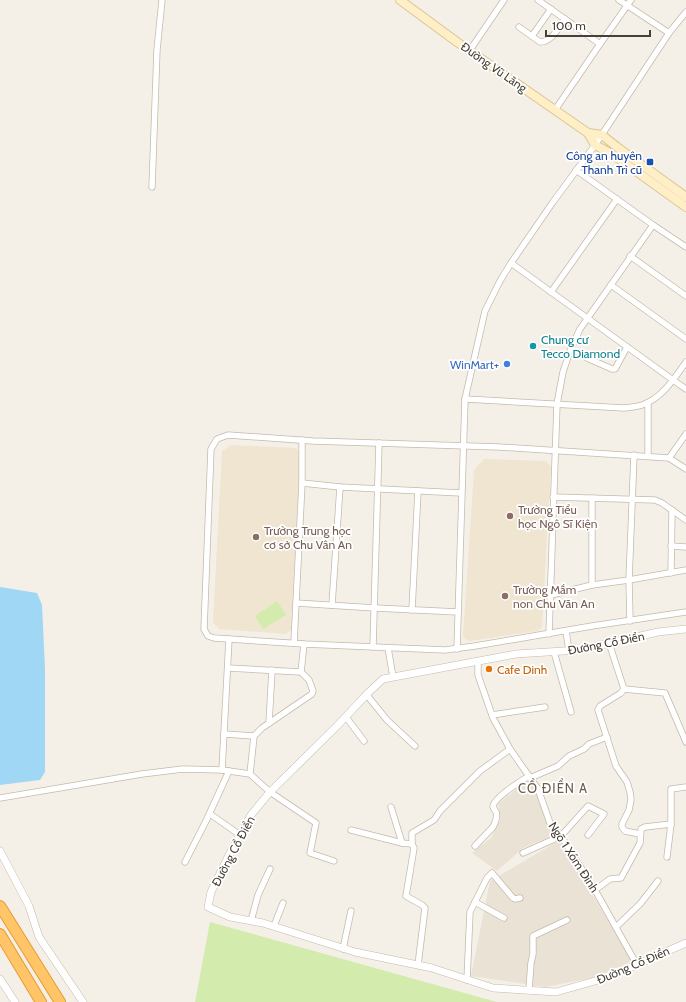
<svg xmlns="http://www.w3.org/2000/svg" width="686" height="1002" font-family="Cabin,sans-serif">
<style>
.residential{fill:#e9e2d5}
.education{fill:#efe5d0}
.green{fill:#d3ecad}
.water{fill:#a0d7f5}
.lines{fill:none;stroke-linecap:round;stroke-linejoin:round}
.minor-casing{stroke:#c4baac;stroke-width:7}
.tertiary-casing{stroke:#c4baac;stroke-width:8}
.secondary-casing{stroke:#dbc596;stroke-width:10}
.motorway-casing{stroke:#e89a2e;stroke-width:12}
.minor{stroke:#fff;stroke-width:5.5}
.tertiary{stroke:#fff;stroke-width:7}
.secondary{stroke:#ffefc7;stroke-width:8}
.motorway{stroke:#ffc568;stroke-width:10}
.transit-dot{fill:#1a4fb4;stroke:#fff;stroke-width:1.5}
.culture-dot{fill:#0f9aa8;stroke:#fff;stroke-width:1.5}
.shop-dot{fill:#3f7fe0;stroke:#fff;stroke-width:1.5}
.education-dot{fill:#8d6e63;stroke:#fff;stroke-width:1.5}
.food-dot{fill:#e8710a;stroke:#fff;stroke-width:1.5}
.labels{text-anchor:middle;dominant-baseline:central;stroke-width:3.5;stroke-linejoin:round;paint-order:stroke}
.street-label{font-size:12px;fill:#484036;stroke:#fff}
.transit-label{font-size:12px;fill:#164399;stroke:#fff;text-anchor:end}
.culture-label{font-size:12px;fill:#0d838f;stroke:#fff;text-anchor:start}
.shop-label{font-size:12px;fill:#366cbe;stroke:#fff;text-anchor:end}
.education-label{font-size:12px;fill:#785e54;stroke:#fff;text-anchor:start}
.food-label{font-size:12px;fill:#c56008;stroke:#fff;text-anchor:start}
.neighbourhood-label{font-size:13px;letter-spacing:1px;fill:#6c5d4c;stroke:#fff}
</style>
<rect width="100%" height="100%" fill="#f5f0e7"/>
<!-- residential -->
<g class="residential">
<path d="M530 778 554 835 523 848 497 871 472 853 491 838 500 820 498 804Z"/>
<path d="M560 840 632 961 597 977 545 987 471 976 490 881Z"/>
</g>
<!-- education -->
<g class="education">
<path d="M231 445 296 448 300 453 291 630 286 634 219 629 213 622 222 451Z"/>
<path d="M484 459 546 461 551 467 542 627 538 631 469 641 463 637 474 470Z"/>
</g>
<!-- green -->
<g class="green">
<path d="M277 601 286 615 263 629 255 616Z"/>
<path d="M210 922 497 1002H195Z"/>
</g>
<!-- water -->
<path class="water" d="M0 587 37 593 42 605 45 669V772L40 780 0 785Z"/>
<g class="lines">
<defs>
<g id="minor">
<path d="M538 0 600 44"/>
<path d="M619 0 669 33"/>
<path d="M519 27 540 42C552 42 558 28 565 19"/>
<path d="M532 36 551 9"/>
<path d="M470 50 504 0"/>
<path d="M555 110 600 44 631 0"/>
<path d="M576 170 653 225 686 247"/>
<path d="M152 187 157 50 162 0"/>
<path d="M630 256 686 296"/>
<path d="M511 263 673 380 686 389"/>
<path d="M611 285 686 339"/>
<path d="M551 292 617 199"/>
<path d="M587 358 612 369H615L627 347"/>
<path d="M465 399 624 408C630 407 637 407 642 405 662 398 674 379 686 362"/>
<path d="M648 403V456"/>
<path d="M669 458 686 434"/>
<path d="M686 469 669 458 499 447 313 441 228 435 217 439 211 449 204 629 208 636 214 638 304 644 445 650 475 646 592 626 686 612"/>
<path d="M302 483 340 487 461 493"/>
<path d="M553 497 655 500 662 503 686 520"/>
<path d="M671 546 686 547"/>
<path d="M671 573 672 510"/>
<path d="M592 585V498"/>
<path d="M551 595 592 585 629 580 686 570"/>
<path d="M296 603 375 608 458 612"/>
<path d="M332 605 340 487"/>
<path d="M412 610 418 491"/>
<path d="M630 621 629 580 634 455"/>
<path d="M566 631 569 651"/>
<path d="M549 634 557 404 563 372 571 348 580 329 653 225"/>
<path d="M294 643 302 483V440"/>
<path d="M609 643 624 689 621 693 600 706 598 710 616 766 627 782 630 792 631 800 629 810 622 824V827L625 831 640 834"/>
<path d="M373 647 379 443"/>
<path d="M388 648 393 677"/>
<path d="M457 649 465 399 485 311 500 281 511 263 553 202 595 145 669 33 686 12"/>
<path d="M554 652 571 712"/>
<path d="M478 661V675L493 718 510 749 538 789 550 823 561 836 595 890 637 965"/>
<path d="M228 668 301 672 309 680 313 691 312 694 262 728 254 736 250 774"/>
<path d="M301 672 304 644"/>
<path d="M624 689 665 693 686 742"/>
<path d="M366 694 387 720 415 746"/>
<path d="M492 715 545 707"/>
<path d="M346 717 364 741"/>
<path d="M269 723 272 670"/>
<path d="M224 734 254 736"/>
<path d="M222 770 229 639"/>
<path d="M530 778 558 766 569 756 584 749 589 744 607 737"/>
<path d="M0 798 142 774 183 769 222 770 250 774 270 792 316 823 310 853 334 861"/>
<path d="M391 807 402 843"/>
<path d="M210 814 240 835"/>
<path d="M671 824V789L686 787"/>
<path d="M351 830 402 843 412 844"/>
<path d="M475 846 493 827C495 823 498 817 496 812 496 811 493 808 493 807 492 799 522 780 529 776"/>
<path d="M523 853 561 836 588 806 604 814 588 835"/>
<path d="M185 862 206 821 229 771"/>
<path d="M595 890 610 879 621 878 640 843 641 829 645 827 671 824 667 857"/>
<path d="M475 902 504 918"/>
<path d="M251 921 258 895 270 869"/>
<path d="M274 926 283 903"/>
<path d="M616 927 640 904 658 881"/>
<path d="M343 949 351 911"/>
<path d="M418 965 425 908 422 905 406 896 414 848 412 844V833L434 820 440 811 480 771 510 749"/>
<path d="M467 980 470 912 487 878 492 873 513 898 515 899 520 898"/>
<path d="M529 990 531 963 533 954V936L567 920"/>
</g>
<g id="tertiary">
<path d="M686 629 658 632 579 650 516 654 383 679 369 692 337 726 270 792 251 815 229 855 211 892 208 907 230 917 263 923 355 952 432 968 493 988 556 992 609 977 686 943"/>
<path d="M0 851 29 906 39 937 83 1002"/>
<path d="M0 979 15 1002"/>
</g>
<g id="secondary">
<path d="M400 0 457 42 588 133 602 135 617 147 686 197"/>
<path d="M588 133 595 145 612 154 686 207"/>
</g>
<g id="motorway">
<path d="M0 906 60 1002"/>
<path d="M0 934 41 1002"/>
</g>
</defs>
<!-- minor casing -->
<use href="#minor" class="minor-casing"/>
<!-- tertiary casing -->
<use href="#tertiary" class="tertiary-casing"/>
<!-- secondary casing -->
<use href="#secondary" class="secondary-casing"/>
<!-- motorway casing -->
<use href="#motorway" class="motorway-casing"/>
<!-- minor -->
<use href="#minor" class="minor"/>
<!-- tertiary -->
<use href="#tertiary" class="tertiary"/>
<!-- secondary -->
<use href="#secondary" class="secondary"/>
<!-- motorway -->
<use href="#motorway" class="motorway"/>
</g>
<!-- markers -->
<rect class="transit-dot" x="646" y="158" width="8" height="8" rx="2"/>
<circle class="culture-dot" cx="533" cy="346" r="4"/>
<circle class="shop-dot" cx="507" cy="364" r="4"/>
<g class="education-dot">
<circle cx="510" cy="516" r="4"/>
<circle cx="256" cy="537" r="4"/>
<circle cx="505" cy="596" r="4"/>
</g>
<circle class="food-dot" cx="489" cy="669" r="4"/>
<g class="labels">
<!-- street labels -->
<g class="street-label">
<text transform="translate(494 67) rotate(35)">Đường Vũ Lăng</text>
<text transform="translate(606 643) rotate(-11)">Đường Cổ Điển</text>
<text transform="translate(233 851) rotate(-62)">Đường Cổ Điển</text>
<text transform="translate(574 857) rotate(57)">Ngõ 1 Xóm Đình</text>
<text transform="translate(633 965) rotate(-23)">Đường Cổ Điển</text>
</g>
<!-- transit labels -->
<g class="transit-label">
<text x="642" y="155">Công an huyên<tspan x="642" dy="14">Thanh Trì cũ</tspan></text>
</g>
<!-- culture labels -->
<g class="culture-label">
<text x="541" y="339">Chung cư<tspan x="541" dy="14">Tecco Diamond</tspan></text>
</g>
<!-- shop labels -->
<g class="shop-label">
<text x="499" y="364">WinMart+</text>
</g>
<!-- education labels -->
<g class="education-label">
<text x="518" y="509">Trường Tiểu<tspan x="518" dy="14">học Ngô Sĩ Kiện</tspan></text>
<text x="264" y="530">Trường Trung học<tspan x="264" dy="14">cơ sở Chu Vân An</tspan></text>
<text x="513" y="589">Trường Mầm<tspan x="513" dy="14">non Chu Văn An</tspan></text>
</g>
<!-- food labels -->
<g class="food-label">
<text x="497" y="669">Cafe Dinh</text>
</g>
<!-- neighbourhood labels -->
<g class="neighbourhood-label">
<text x="553" y="788">CỔ ĐIỂN A</text>
</g>
</g>
<!-- scale -->
<path d="M546 30v6h104v-6" fill="none" stroke="#484036" stroke-width="2"/>
<text x="552" y="30" font-size="12" fill="#484036" stroke="#ffffff" stroke-width="3" paint-order="stroke">100 m</text>
</svg>
